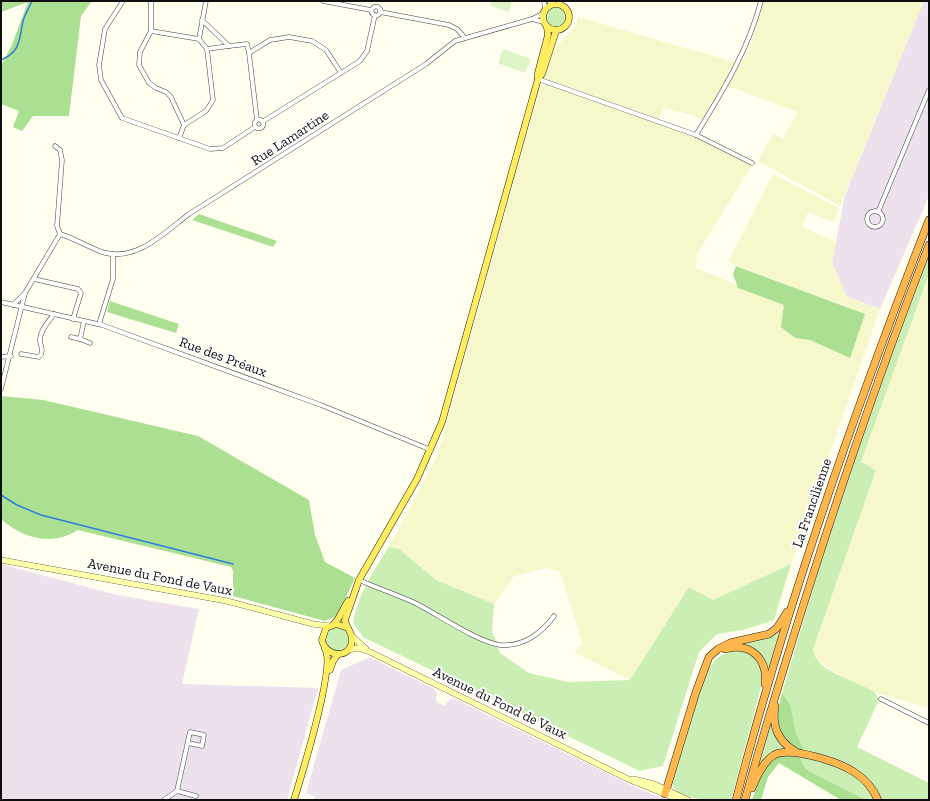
<svg xmlns="http://www.w3.org/2000/svg" width="930" height="801" font-family="'Zilla Slab',serif">
<style>
.industrial{fill:#ede1ed}
.farmland{fill:#f6f8cc}
.green{fill:#caeeb4}
.forest{fill:#abe092}
.pitch{fill:#def4c7}
.lines{fill:none;stroke-linecap:round;stroke-linejoin:round}
.stream{stroke:#2e7eda;stroke-width:1.5}
.street-casing{stroke:#414141;stroke-width:5}
.secondary-casing{stroke:#303030;stroke-width:6}
.primary-casing{stroke:#1f1f1f;stroke-width:7}
.highway-casing{stroke:#1f1f1f;stroke-width:8}
.street{stroke:#fff;stroke-width:4}
.secondary{stroke:#fdffaa;stroke-width:5.5}
.primary{stroke:#ffed5f;stroke-width:6}
.highway{stroke:#ffb64d;stroke-width:7}
.labels{text-anchor:middle;dominant-baseline:central;stroke-width:4;stroke-linejoin:round;paint-order:stroke}
.street-label{font-size:14px;fill:#0e0e0e;stroke:#fff}
</style>
<rect width="100%" height="100%" fill="#fffeef"/>
<!-- industrial -->
<g class="industrial">
<path d="M924 1H929V196L880 309 846 296 832 262 845 195Z"/>
<path d="M1 564 117 595 199 609 182 684 318 688 287 800H1Z"/>
<path d="M370 657 434 689 437 694 436 701 444 706 449 700 453 698 637 788 667 800H314L315 797 306 793 341 670Z"/>
</g>
<!-- farmland -->
<g class="farmland">
<path d="M763 1H924L840 206 758 161 773 134 783 138 798 112 725 85 703 120 692 115 664 108 659 119 546 79 544 76 553 50 576 26 578 17 741 64 751 44Z"/>
<path d="M541 85H550L691 135 752 165 697 254 696 268 784 305 795 338 810 340 849 358 865 314 728 262 773 174 839 208 833 222 808 212 802 227 836 242 832 262 846 296 880 309 791 564 713 600 689 587 630 680 574 652 583 644 560 572 546 568 514 576 494 604 436 580 399 549 389 547 438 454Z"/>
<path d="M929 274V708L874 692 848 681 820 662 814 655 813 649 876 470 861 463Z"/>
</g>
<!-- green -->
<g class="green">
<circle cx="556" cy="17" r="10"/>
<path d="M929 255V274L861 462 876 470 813 649C814 672 859 681 874 692 876 694 878 697 879 700L857 747 929 783V800H881L868 780 805 752 796 733 790 704 782 693 823 555 865 427Z"/>
<path d="M389 547 399 549 436 580 494 604 492 631 500 653 529 673 568 682 630 680 689 587 713 600 791 564 774 620 743 630 717 634 699 652 663 766 640 771 363 637 353 623C358 594 373 572 389 547Z"/>
<circle cx="337" cy="639" r="12"/>
<path d="M780 629 769 670 764 661 740 645 768 637Z"/>
<path d="M731 650C754 649 765 665 761 687L731 800C715 800 670 801 673 782L706 672 717 658Z"/>
<path d="M771 724 785 749 759 766Z"/>
<path d="M799 756C832 765 856 769 875 800H866L811 772 804 767Z"/>
</g>
<!-- forest -->
<g class="forest">
<path d="M4 1H92L81 16 69 116H33L22 131 13 127 19 111 1 104V66L11 47 28 2 1 12V2Z"/>
<path d="M199 214 277 241 273 247 192 220Z"/>
<path d="M736 266 865 314 850 358 810 340 795 338 781 327 784 305 738 288 733 274Z"/>
<path d="M110 301 179 324 176 333 107 312Z"/>
<path d="M1 396 43 400 198 436 309 500 315 535 325 562 355 578 337 616 325 621 233 596V571L231 567 78 530C52 546 23 539 1 519Z"/>
<path d="M782 693 790 704 796 733 805 752C775 744 775 718 782 693Z"/>
<path d="M780 755 799 756 804 767 811 772 866 800H841L779 763 768 777 761 800H752C759 780 761 767 780 755Z"/>
</g>
<!-- pitch -->
<g class="pitch">
<path d="M492 1H512L509 12 490 6Z"/>
<path d="M503 49 531 59 525 73 498 63Z"/>
</g>
<g class="lines">
<!-- stream -->
<g class="stream">
<path d="M1 60C21 52 19 39 23 21 25 14 29 8 32 1"/>
<path d="M1 495 17 505 41 515 233 564"/>
</g>
<defs>
<g id="street">
<path d="M123 1 105 29 99 65 101 80 122 118 210 149 223 148 255 127"/>
<path d="M151 1V31"/>
<path d="M323 1 371 10"/>
<path d="M544 1 545 10"/>
<path d="M549 1 553 5"/>
<circle cx="376" cy="11" r="4.5"/>
<path d="M380 12 449 25 457 29 465 38"/>
<path d="M544 13 532 19 544 22"/>
<path d="M202 20 229 46 247 44 249 53"/>
<path d="M199 39 206 1"/>
<path d="M207 49 229 46"/>
<path d="M538 79 696 135 752 163"/>
<circle cx="259" cy="124" r="4.5"/>
<path d="M257 120 249 53 270 40 289 37 312 41 326 50 341 73"/>
<path d="M262 122 360 61 367 51 375 15"/>
<path d="M696 135C722 92 748 51 761 1"/>
<path d="M179 138 184 125 206 111 213 100 207 49 199 39 151 31 140 52 139 65 149 83 156 88 166 92 171 97 184 125"/>
<path d="M55 146 60 150 62 160 57 226 60 234"/>
<circle cx="875" cy="219" r="8"/>
<path d="M878 212 929 90"/>
<path d="M60 234C74 238 88 247 102 252 136 263 165 232 189 214L426 64 455 41 532 19"/>
<path d="M34 279 78 289 81 293 73 319"/>
<path d="M1 302 102 325 321 405 431 450"/>
<path d="M13 305 25 293"/>
<path d="M99 324 113 279V254"/>
<path d="M71 337 80 339 84 321"/>
<path d="M80 339 90 343"/>
<path d="M21 354 39 357C45 351 40 346 40 340 40 330 49 321 54 314"/>
<path d="M1 357 11 356"/>
<path d="M1 389 25 293 60 234"/>
<path d="M359 580C377 588 395 594 413 602 436 613 477 642 500 645 523 647 542 633 554 616"/>
<path d="M881 699 929 723"/>
<path d="M177 791 196 796"/>
<path d="M164 800 177 791 190 732 204 735 202 746 188 743"/>
</g>
<g id="secondary">
<path d="M1 560 227 601 313 624 329 626"/>
<path d="M352 636 366 649"/>
<path d="M348 650 358 648 370 652 630 780 680 800"/>
<path d="M633 779 654 784 688 800"/>
</g>
<g id="primary">
<circle cx="556" cy="17" r="13"/>
<path d="M538 79V73L548 35 547 27"/>
<path d="M334 624 338 619 348 601"/>
<path d="M348 628 336 624 326 628 322 640C325 657 350 660 352 641 353 633 346 628 345 620L359 580 417 479 442 422 538 79 542 74 556 31"/>
<path d="M330 670 333 661 338 654"/>
<path d="M294 800C301 777 336 666 325 649"/>
</g>
<g id="highway">
<path d="M725 649C751 642 768 659 765 684"/>
<path d="M775 706C772 725 777 741 795 751"/>
<path d="M752 788C757 776 763 762 774 755 790 746 839 762 854 772 865 779 873 788 878 800"/>
<path d="M665 794 696 692 709 657 718 649 730 643 769 634 777 628 787 612"/>
<path d="M736 800C787 603 855 410 929 220"/>
<path d="M745 800C760 745 777 690 794 635 835 503 879 373 929 245"/>
</g>
</defs>
<!-- street casing -->
<use href="#street" class="street-casing"/>
<!-- secondary casing -->
<use href="#secondary" class="secondary-casing"/>
<!-- primary casing -->
<use href="#primary" class="primary-casing"/>
<!-- highway casing -->
<use href="#highway" class="highway-casing"/>
<!-- street -->
<use href="#street" class="street"/>
<!-- secondary -->
<use href="#secondary" class="secondary"/>
<!-- primary -->
<use href="#primary" class="primary"/>
<!-- highway -->
<use href="#highway" class="highway"/>
</g>
<g class="labels">
<!-- street labels -->
<g class="street-label">
<text transform="translate(290 138) rotate(-33)">Rue Lamartine</text>
<text transform="translate(223 357) rotate(20)">Rue des Préaux</text>
<text transform="translate(812 503) rotate(-71)">La Francilienne</text>
<text transform="translate(160 577) rotate(11)">Avenue du Fond de Vaux</text>
<text transform="translate(500 703) rotate(26)">Avenue du Fond de Vaux</text>
</g>
</g>
<!-- border -->
<rect width="930" height="801" fill="none" stroke="#0e0e0e" stroke-width="4"/>
</svg>
